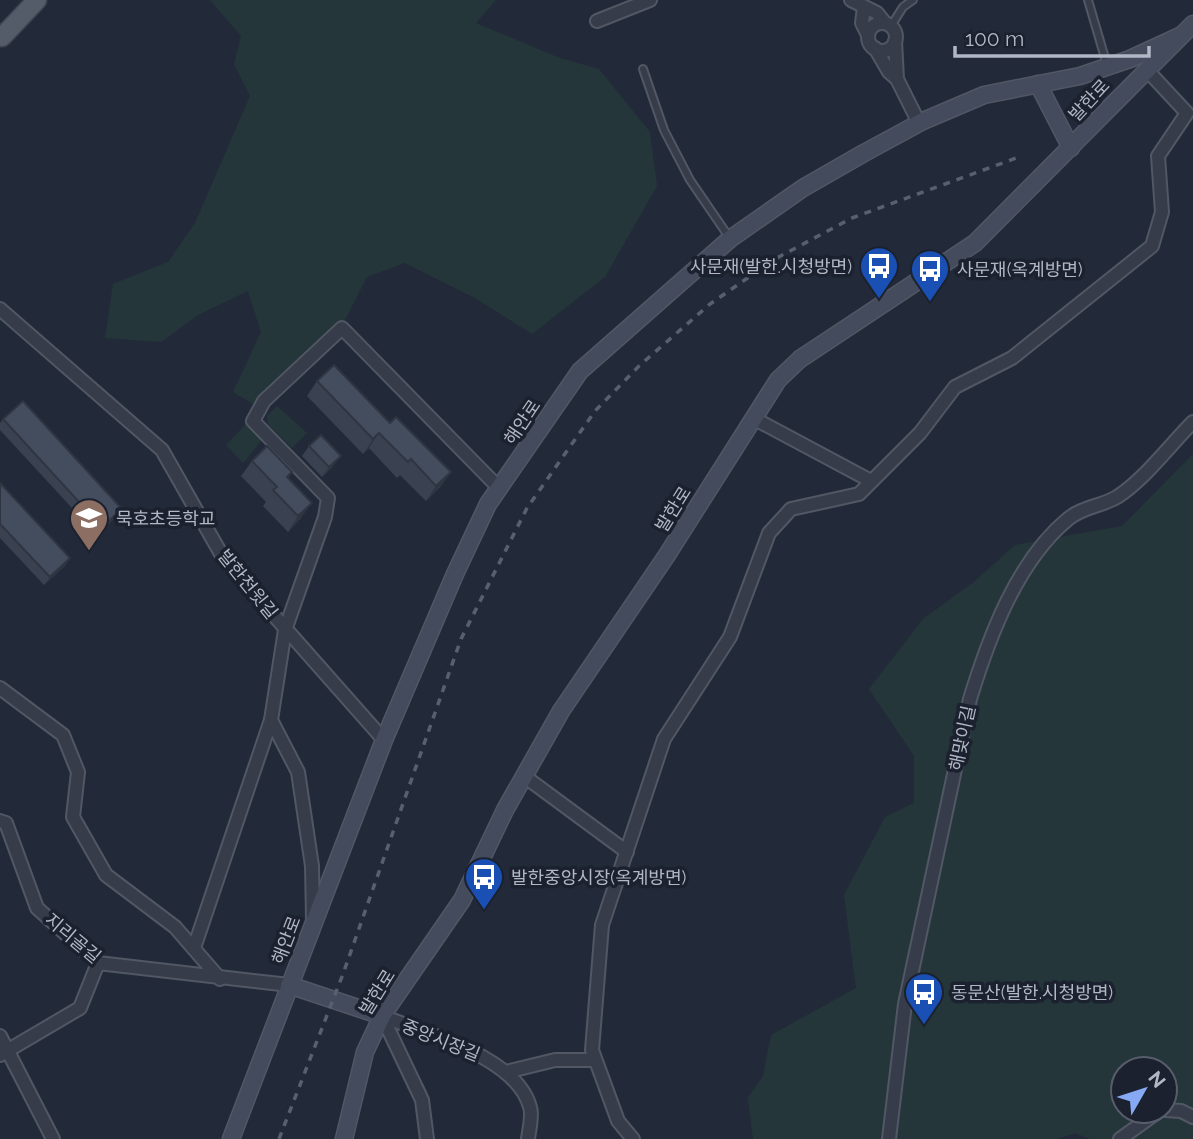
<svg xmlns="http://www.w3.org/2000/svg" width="1193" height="1139" font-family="Raleway,'Noto Sans KR',sans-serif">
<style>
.green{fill:#24363a;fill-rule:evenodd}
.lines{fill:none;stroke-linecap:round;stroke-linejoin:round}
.lane-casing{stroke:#515764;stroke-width:10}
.street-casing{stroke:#515764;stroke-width:16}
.secondary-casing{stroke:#515764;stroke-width:19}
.primary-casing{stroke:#3f4552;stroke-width:21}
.lane{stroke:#363c49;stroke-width:6}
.street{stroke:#363c49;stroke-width:12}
.secondary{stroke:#444b5c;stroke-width:16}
.primary{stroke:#545b69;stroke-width:18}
.rail{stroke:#586070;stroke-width:3.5;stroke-dasharray:7 7;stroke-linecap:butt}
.wall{fill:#3a4251}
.shaded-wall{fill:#2f3642}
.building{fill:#434d5e;stroke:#2f3642;stroke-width:2}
.labels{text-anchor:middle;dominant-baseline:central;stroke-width:7;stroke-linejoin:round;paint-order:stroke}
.street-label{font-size:18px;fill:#b1b7c5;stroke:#1b212e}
.poi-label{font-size:18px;fill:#b1b7c5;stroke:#1b212e;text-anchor:start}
</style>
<rect width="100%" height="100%" fill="#222a39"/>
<!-- green -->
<g class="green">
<path d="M210 0H496L476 23 560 58 599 69 650 132 657 186 605 277 532 334 475 298 405 263 367 277 346 318 263 410 233 392 261 332 248 291 198 315 161 342 105 338 113 284 168 262 195 223 250 96 234 64 241 36Z"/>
<path d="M277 406 307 433 292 448 268 424 267 416Z"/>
<path d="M246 424H252L264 437 243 463 226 445Z"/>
<path d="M1193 454V1139H1090L1075 1133 1057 1139H753L748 1098 763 1076 771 1035 856 988 844 895 885 817 914 803V756L869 689 923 619 975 581 1015 545 1122 526ZM1123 1069H1165V1111H1123Z"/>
</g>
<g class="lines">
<defs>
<g id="lane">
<path d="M1088 0 1107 65"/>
<path d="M891 26 903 7 913 0"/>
<path d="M643 69 664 130 690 180 729 237"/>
</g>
<g id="street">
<path d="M851 0 877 13 885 23"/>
<path d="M864 7 862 23 868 35"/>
<path d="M597 21 650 0"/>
<circle cx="882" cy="37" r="14"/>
<path d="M895 41 897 79 919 123"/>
<path d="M875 48 889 72 897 79"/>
<path d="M0 309 162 450 224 559 384 740"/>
<path d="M753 418 871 481"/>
<path d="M0 688 63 735 78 772 73 817 106 875 175 927 220 979"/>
<path d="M524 776 627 852"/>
<path d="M0 821 6 823 37 908 98 963 289 985"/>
<path d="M313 918 312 866 298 772 271 720 285 630 325 517 328 498 253 421 264 401 342 328 500 489"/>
<path d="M194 948 271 720"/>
<path d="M382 1016C426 1034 516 1056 530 1107 533 1115 529 1130 528 1139"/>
<path d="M382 1016 422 1100 427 1139"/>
<path d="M0 1036 53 1139"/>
<path d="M0 1055 80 1008 98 963"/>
<path d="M506 1072 555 1060H595"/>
<path d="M1165 1110 1181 1111 1193 1117"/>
<path d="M633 1139 618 1121 592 1050 602 925 664 739 730 637 769 533 791 509 859 494 920 433 955 387 1012 358 1152 246 1162 212 1158 156 1187 113 1146 69"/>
<path d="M889 1139 905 1004 970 699C989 637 1017 561 1068 519 1082 507 1102 506 1117 497 1145 479 1169 446 1193 422"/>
<path d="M1120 1139 1159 1111"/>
</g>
<g id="secondary">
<path d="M1038 84 1071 148"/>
<path d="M289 985 382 1016"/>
<path d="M231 1139 384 740 455 574 488 504 580 371 730 239 803 188 864 153 923 121 984 95 1080 76 1130 59 1180 36"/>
<path d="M344 1139 365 1052 382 1016 462 900 505 810 561 711 667 555 778 380 800 359 975 243 1193 24"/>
</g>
<path id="primary" d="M2 37 37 0"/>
</defs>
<!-- lane casing -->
<use href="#lane" class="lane-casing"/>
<!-- street casing -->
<use href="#street" class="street-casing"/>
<!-- secondary casing -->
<use href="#secondary" class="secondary-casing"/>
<!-- primary casing -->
<use href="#primary" class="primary-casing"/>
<!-- lane -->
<use href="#lane" class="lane"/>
<!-- street -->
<use href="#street" class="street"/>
<!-- secondary -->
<use href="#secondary" class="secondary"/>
<!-- primary -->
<use href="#primary" class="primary"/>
<!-- rail -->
<path class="rail" d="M279 1139 343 974 461 639 527 508 595 411 639 366 710 304 775 259 852 218 1019 157"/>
</g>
<!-- wall -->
<g class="wall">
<path d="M317 381 390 423 451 472 440 487 426 501 400 475 397 478 369 448 363 454 307 396Z"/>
<path d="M3 419 116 517 97 535 0 430V423Z"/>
<path d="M309 446 333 466 322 477 302 456Z"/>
<path d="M252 461 292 472 288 478 301 518 288 532 263 506 266 502 241 476Z"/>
<path d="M0 483 70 558 65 566 44 585 0 538Z"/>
</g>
<!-- shaded-wall -->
<g class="shaded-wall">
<path d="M379 433 369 448 363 454 373 439Z"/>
<path d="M341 456 333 466 322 477 329 467Z"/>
<path d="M451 472 440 487 426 501 436 486Z"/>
<path d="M312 503 301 518 288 532 298 516Z"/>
<path d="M122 509 116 517 97 535 102 527Z"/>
<path d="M70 558 65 566 44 585 50 577Z"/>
</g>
<!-- building -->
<g class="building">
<path d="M334 365 390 423 396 417 451 472 436 486 411 459 408 462 379 433 373 439 317 381Z"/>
<path d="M23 401 122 509 102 527 3 419Z"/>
<path d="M321 435 341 456 329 467 309 446Z"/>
<path d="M267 446 292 472 287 477 312 503 298 516 273 490 277 487 252 461Z"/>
<path d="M0 483 70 558 50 577 0 524Z"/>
</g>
<!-- icons -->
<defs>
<symbol id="bus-pin" viewBox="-11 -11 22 30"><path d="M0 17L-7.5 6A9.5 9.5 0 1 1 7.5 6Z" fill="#1a4fb4" stroke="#1b212e"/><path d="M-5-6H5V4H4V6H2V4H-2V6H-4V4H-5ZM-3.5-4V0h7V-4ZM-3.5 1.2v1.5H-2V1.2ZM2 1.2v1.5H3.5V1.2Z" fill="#fff"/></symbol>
<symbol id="school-pin" viewBox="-11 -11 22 30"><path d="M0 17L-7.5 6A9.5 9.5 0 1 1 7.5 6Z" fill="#8d6e63" stroke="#1b212e"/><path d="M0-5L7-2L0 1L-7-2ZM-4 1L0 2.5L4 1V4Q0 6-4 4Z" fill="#fff"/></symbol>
</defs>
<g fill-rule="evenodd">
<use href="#bus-pin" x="857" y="244" width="44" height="60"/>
<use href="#bus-pin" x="908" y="247" width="44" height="60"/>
<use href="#school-pin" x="67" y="496" width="44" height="60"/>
<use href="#bus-pin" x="462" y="855" width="44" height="60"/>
<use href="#bus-pin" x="902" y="970" width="44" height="60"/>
</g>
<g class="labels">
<!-- street labels -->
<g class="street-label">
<text transform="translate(1089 100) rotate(-47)">발한로</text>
<text transform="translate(522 422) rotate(-56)">해안로</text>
<text transform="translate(673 509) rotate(-58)">발한로</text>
<text transform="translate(248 584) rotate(51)">발한천윗길</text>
<text transform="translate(962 738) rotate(-78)">해맞이길</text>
<text transform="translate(73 938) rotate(40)">지리골길</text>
<text transform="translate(286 940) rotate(-69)">해안로</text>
<text transform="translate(377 992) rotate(-58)">발한로</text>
<text transform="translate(441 1040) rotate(22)">중앙시장길</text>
</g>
<!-- poi labels -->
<g class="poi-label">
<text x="852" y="266" text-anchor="end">사문재(발한.시청방면)</text>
<text x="957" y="269">사문재(옥계방면)</text>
<text x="116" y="518">묵호초등학교</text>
<text x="511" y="877">발한중앙시장(옥계방면)</text>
<text x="951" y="992">동문산(발한.시청방면)</text>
</g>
</g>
<!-- north arrow -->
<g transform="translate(1144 1090) rotate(51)"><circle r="33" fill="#1b212e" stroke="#575d6a" stroke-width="2"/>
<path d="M0-5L12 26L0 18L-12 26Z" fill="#87a9f4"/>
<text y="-10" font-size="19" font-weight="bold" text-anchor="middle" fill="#b1b7c5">N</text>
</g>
<!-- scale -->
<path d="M955 46v10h194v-10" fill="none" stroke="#b1b7c5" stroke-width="3.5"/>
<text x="965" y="46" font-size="21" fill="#b1b7c5" stroke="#1b212e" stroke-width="5" paint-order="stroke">100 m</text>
</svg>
